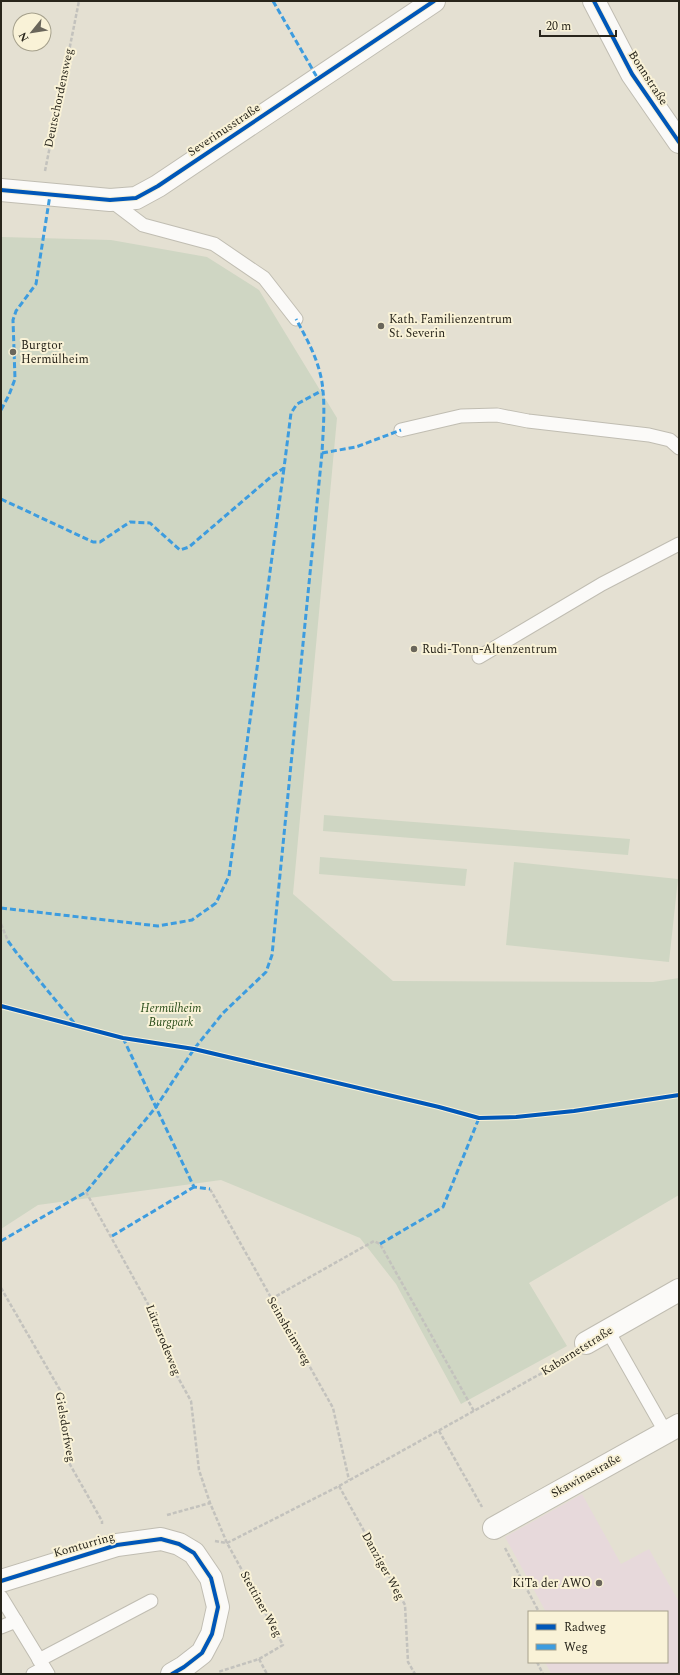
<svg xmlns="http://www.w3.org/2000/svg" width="680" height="1675" font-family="Spectral,serif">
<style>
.education{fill:#e7d9db}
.green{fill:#cfd6c3}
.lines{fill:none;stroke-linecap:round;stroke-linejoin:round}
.service-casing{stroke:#c0bdb2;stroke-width:15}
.minor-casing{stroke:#c0bdb2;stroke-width:24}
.path{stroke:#c3c2bd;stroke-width:2.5;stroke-dasharray:4 2;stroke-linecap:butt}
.service{stroke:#fbfaf8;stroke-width:13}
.minor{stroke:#fbfaf8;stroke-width:22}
.quiet{stroke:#3d9cdf;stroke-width:3;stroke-dasharray:6 3;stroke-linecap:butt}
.cycleway-casing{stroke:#f9f2d7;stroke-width:6}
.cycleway{stroke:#0057b8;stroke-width:4}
.poi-dot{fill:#6a665b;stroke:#f9f2d7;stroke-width:1.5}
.labels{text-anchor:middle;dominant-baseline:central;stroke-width:4;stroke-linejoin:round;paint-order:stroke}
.street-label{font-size:12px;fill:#28251b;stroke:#f9f2d7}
.poi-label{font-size:12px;fill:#28251b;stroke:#f9f2d7;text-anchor:start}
.park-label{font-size:12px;font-style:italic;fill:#2a4d1a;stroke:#f9f2d7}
</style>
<rect width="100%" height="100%" fill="#e4e0d2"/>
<!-- education -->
<path class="education" d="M582 1494 621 1564 649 1549 679 1602V1674H551L545 1662H667V1612H546L505 1537Z"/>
<!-- green -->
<g class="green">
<path d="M2 237 111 240 207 257 259 290 337 418 293 894 393 981 653 982 679 978V1195L529 1283 567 1346 461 1404 396 1284 360 1238 221 1180 38 1205 1 1229Z"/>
<path d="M324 815 630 839 628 855 323 831Z"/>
<path d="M320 857 467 869 465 886 319 874Z"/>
<path d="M514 862 678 879 669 962 506 945Z"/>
</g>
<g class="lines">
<defs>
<g id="service">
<path d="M110 200 143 225 214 244 264 278 296 319"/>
<path d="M401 430 461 416 497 415 528 421 649 435 670 440 679 448"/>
<path d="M479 657 602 584 679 544"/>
<path d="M608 1331 666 1433"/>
<path d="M1 1597 48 1674"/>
<path d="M1 1627 16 1621"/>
<path d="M39 1660 151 1601"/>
<path d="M33 1674 44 1668"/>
</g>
<g id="minor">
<path d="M594 1 632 74 679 142"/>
<path d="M1 190 110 200 136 198 158 186 434 1"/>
<path d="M586 1343 679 1290"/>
<path d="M494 1528 679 1425"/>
<path d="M1 1581 117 1545 161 1539 179 1544 194 1553 211 1578 218 1607 212 1634 202 1653 184 1667 172 1674"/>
</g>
</defs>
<!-- service casing -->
<use href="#service" class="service-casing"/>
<!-- minor casing -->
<use href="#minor" class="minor-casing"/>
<!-- path -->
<g class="path">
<path d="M45 171 79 1"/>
<path d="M1 924 8 941"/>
<path d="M210 1189 333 1408 349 1480"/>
<path d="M86 1192 148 1304 170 1363 191 1401 199 1470 210 1503 227 1543 283 1645 259 1659 218 1672"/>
<path d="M1 1288 60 1390 68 1461 102 1521V1524"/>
<path d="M271 1299 374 1241 380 1244 474 1411"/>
<path d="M439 1431 482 1507"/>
<path d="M339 1486 405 1605 408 1662 415 1674"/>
<path d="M167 1515 210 1503"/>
<path d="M215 1541 227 1543 339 1486 569 1358"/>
<path d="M505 1548 539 1612"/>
<path d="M259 1659 267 1674"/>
<path d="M537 1662 543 1674"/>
</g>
<!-- service -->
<use href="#service" class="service"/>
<!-- minor -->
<use href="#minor" class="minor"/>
<!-- quiet -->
<g class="quiet">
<path d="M273 1 318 79"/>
<path d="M1 410 9 395 15 379 13 320 16 311 36 284 50 195"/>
<path d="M322 453 356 447 401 430"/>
<path d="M1 499 93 542H100L130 522 150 523 180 550 189 547 272 476 284 468 291 413 297 404 323 390"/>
<path d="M1 908 158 926 192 920 216 903 229 876 284 468"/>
<path d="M8 941 16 952 75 1024"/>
<path d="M123 1038 194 1187 210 1189"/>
<path d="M112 1236 194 1187"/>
<path d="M1 1241 86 1192 156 1107 194 1049 223 1013 266 972 272 955 322 453C323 433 325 411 323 391 321 364 308 341 296 319"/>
<path d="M380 1244 443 1207 479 1118"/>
</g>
<defs>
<g id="cycleway">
<path d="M594 1 632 74 679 142"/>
<path d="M1 190 110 200 136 198 158 186 434 1"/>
<path d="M1 1006 123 1038 194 1049 439 1107 479 1118 516 1117 574 1111 679 1095"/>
<path d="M1 1581 117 1545 161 1539 179 1544 194 1553 211 1578 218 1607 212 1634 202 1653 184 1667 172 1674"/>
</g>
</defs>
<!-- cycleway casing -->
<use href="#cycleway" class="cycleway-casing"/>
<!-- cycleway -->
<use href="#cycleway" class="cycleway"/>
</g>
<!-- markers -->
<g class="poi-dot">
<circle cx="381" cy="326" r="4"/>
<circle cx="13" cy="352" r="4"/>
<circle cx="414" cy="649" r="4"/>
<circle cx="599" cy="1583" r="4"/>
</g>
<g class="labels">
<!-- street labels -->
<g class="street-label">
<text transform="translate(648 78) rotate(57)">Bonnstraße</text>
<text transform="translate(59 98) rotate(-78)">Deutschordensweg</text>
<text transform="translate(224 130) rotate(-34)">Severinusstraße</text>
<text transform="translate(289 1331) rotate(60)">Seinsheimweg</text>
<text transform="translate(163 1340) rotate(68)">Lützerodeweg</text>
<text transform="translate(577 1351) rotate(-32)">Kabarnetstraße</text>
<text transform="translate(65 1427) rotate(80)">Gielsdorfweg</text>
<text transform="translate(586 1476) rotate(-29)">Skawinastraße</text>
<text transform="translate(84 1545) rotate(-16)">Komturring</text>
<text transform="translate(383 1566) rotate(61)">Danziger Weg</text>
<text transform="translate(261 1604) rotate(61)">Stettiner Weg</text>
</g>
<!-- poi labels -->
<g class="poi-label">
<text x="389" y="319">Kath. Familienzentrum<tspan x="389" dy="14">St. Severin</tspan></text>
<text x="21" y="345">Burgtor<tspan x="21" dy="14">Hermülheim</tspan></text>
<text x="422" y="649">Rudi-Tonn-Altenzentrum</text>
<text x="591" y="1583" text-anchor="end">KiTa der AWO</text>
</g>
<!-- park labels -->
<g class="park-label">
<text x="171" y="1008">Hermülheim<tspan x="171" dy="14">Burgpark</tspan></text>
</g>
</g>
<!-- border -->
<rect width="680" height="1675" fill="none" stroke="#28251b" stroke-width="4"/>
<!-- legend -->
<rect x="528" y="1611" width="140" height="52" fill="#f9f2d7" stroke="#a5a08c"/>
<rect x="536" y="1624" width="20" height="6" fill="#0057b8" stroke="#a5a08c"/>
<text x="564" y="1631" font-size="12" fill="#28251b">Radweg</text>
<rect x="536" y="1644" width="20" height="6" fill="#3d9cdf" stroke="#a5a08c"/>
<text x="564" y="1651" font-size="12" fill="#28251b">Weg</text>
<!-- north arrow -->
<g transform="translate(32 32) rotate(240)"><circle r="19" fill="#f9f2d7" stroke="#a5a08c"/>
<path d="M0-3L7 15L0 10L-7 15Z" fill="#6a665b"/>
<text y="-6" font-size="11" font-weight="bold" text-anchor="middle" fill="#28251b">N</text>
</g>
<!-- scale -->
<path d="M540 30v6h76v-6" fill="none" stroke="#28251b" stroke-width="2"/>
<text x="546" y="30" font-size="12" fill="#28251b" stroke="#f9f2d7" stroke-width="3" paint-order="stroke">20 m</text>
</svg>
